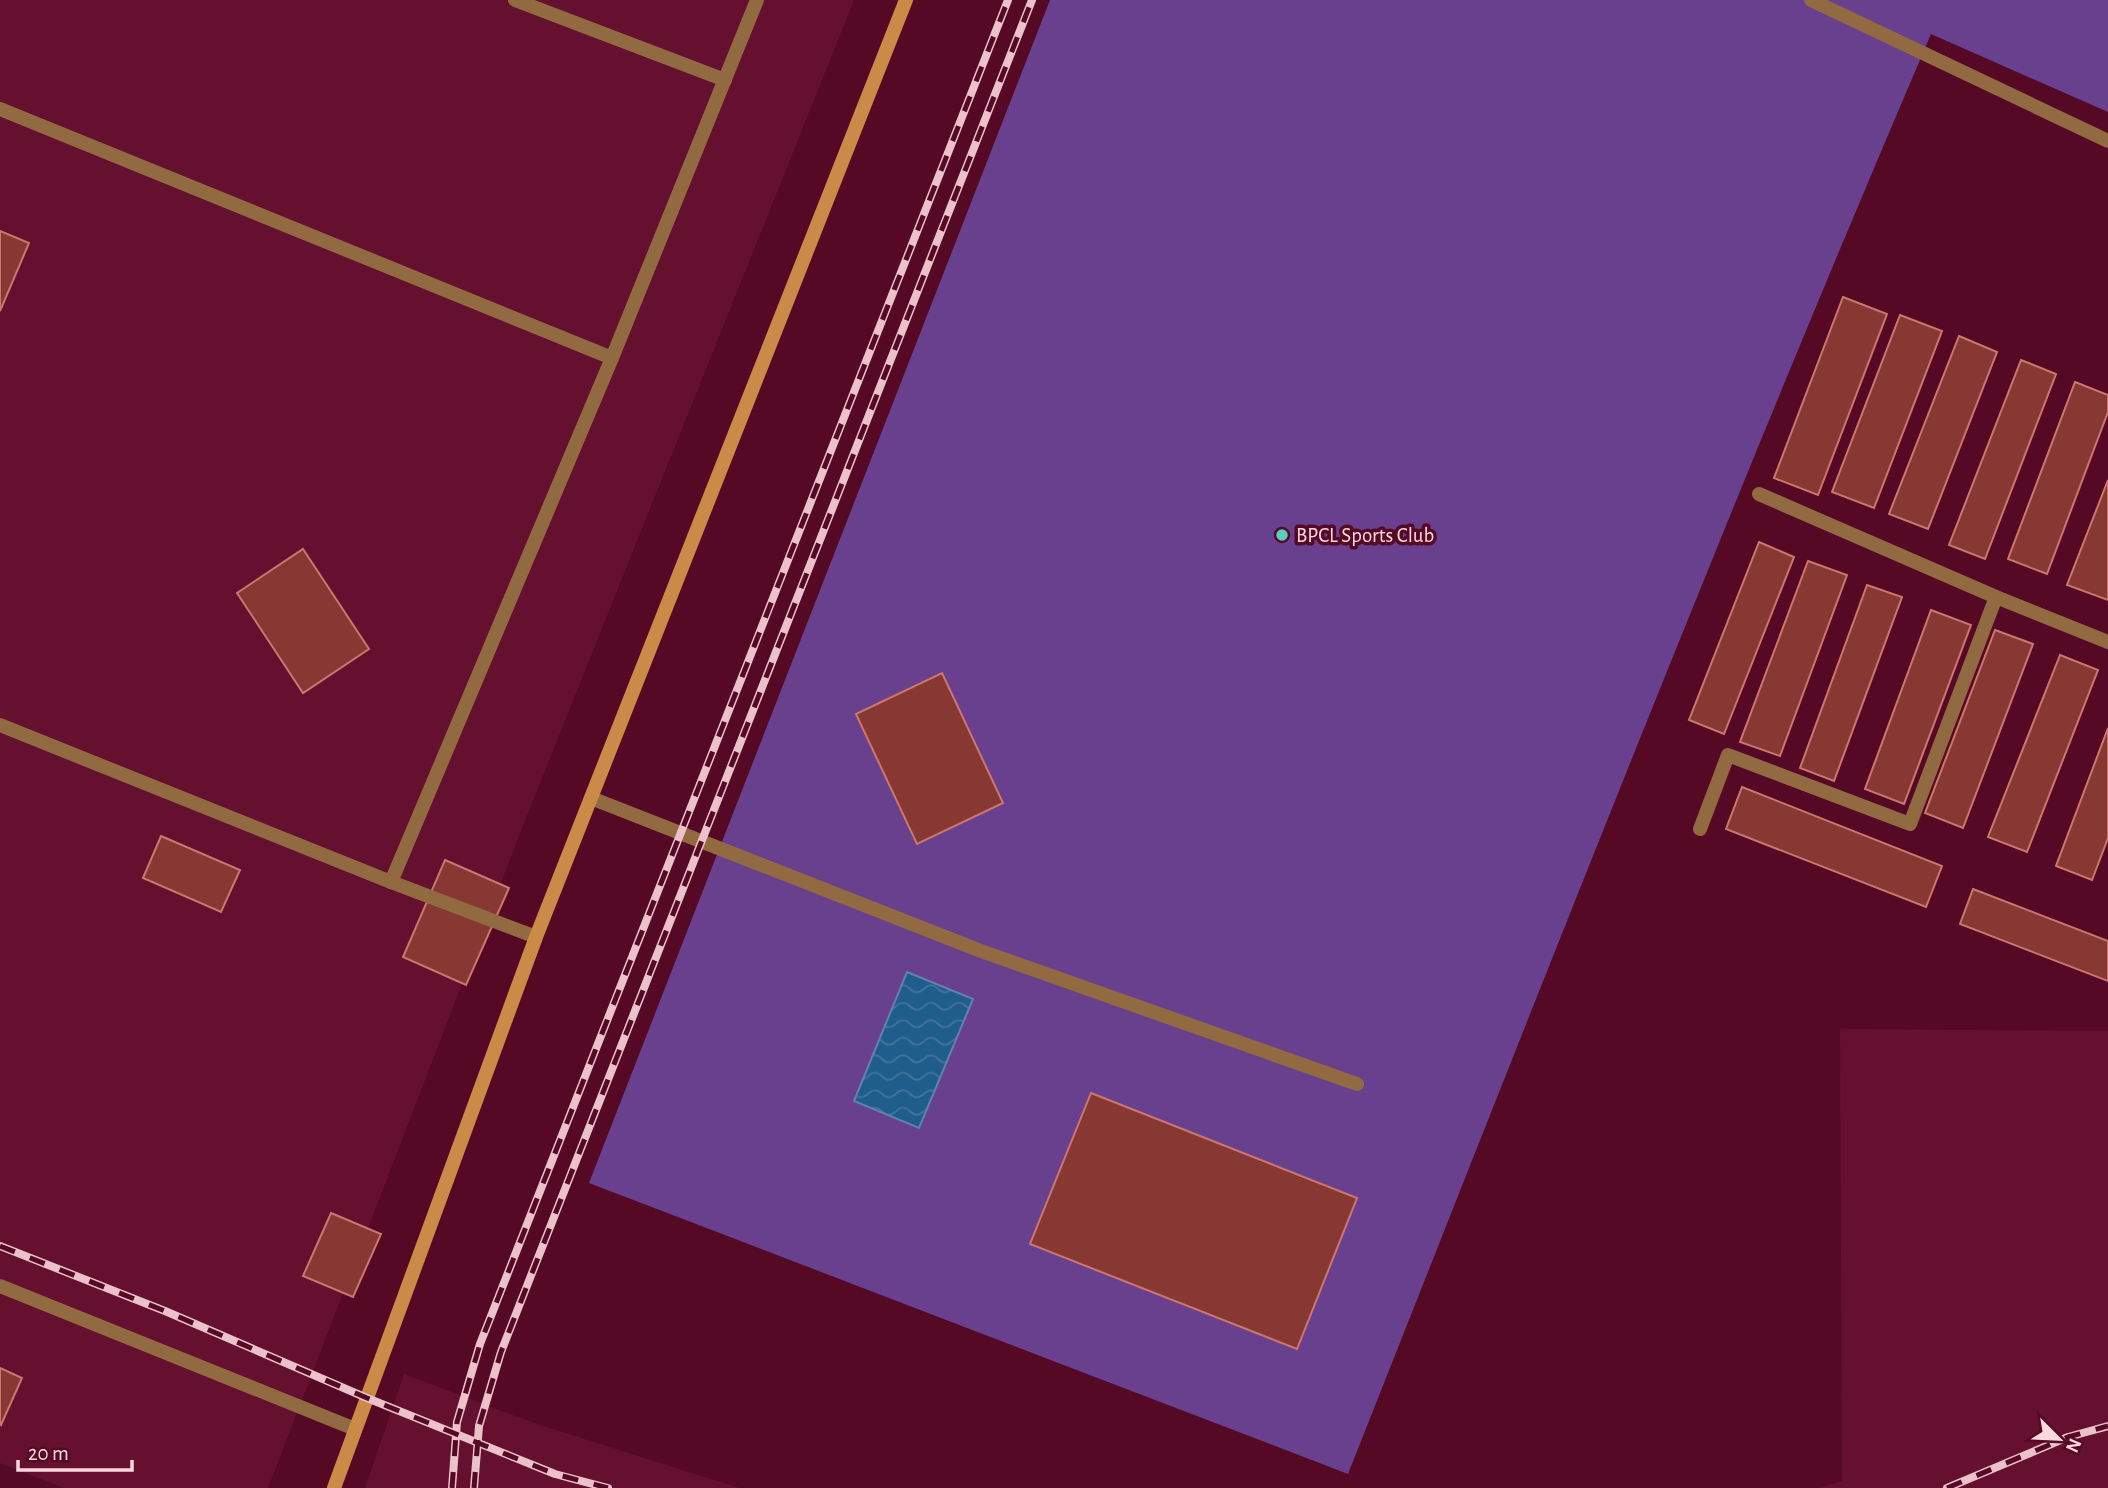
<svg xmlns="http://www.w3.org/2000/svg" width="2108" height="1488" font-family="'Alegreya Sans',sans-serif">
<style>
.built{fill:#65102f}
.garden{fill:#69408e}
.water{fill:url(#water-waves);stroke:#6282a6;stroke-width:2}
.building{fill:#873833;stroke:#cc766e;stroke-width:2}
.lines{fill:none;stroke-linecap:round;stroke-linejoin:round}
.lane{stroke:#916a41;stroke-width:14}
.secondary{stroke:#c98b47;stroke-width:14}
.rail-casing{stroke:#ebc1ca;stroke-width:8}
.rail{stroke:#560925;stroke-width:5;stroke-dasharray:16;stroke-linecap:butt}
.poi-dot{fill:#57cec2;stroke:#560925;stroke-width:2.5}
.labels{text-anchor:middle;dominant-baseline:central;stroke-width:7;stroke-linejoin:round;paint-order:stroke}
.poi-label{font-size:21px;fill:#fed8df;stroke:#560925;text-anchor:start}
</style>
<defs>
<pattern id="water-waves" width="16" height="10" patternUnits="userSpaceOnUse" patternTransform="scale(1.75)"><rect width="16" height="10" fill="#1f5d8d"/><path d="M0 5q4-4 8 0t8 0" fill="none" stroke="#41749d"/></pattern>
</defs>
<rect width="100%" height="100%" fill="#560925"/>
<!-- built -->
<g class="built">
<path d="M0 0H854L522 828 268 1488H64L0 1463Z"/>
<path d="M1840 1029 2108 1031V1488H1819L1842 1481Z"/>
<path d="M404 1374 534 1423 739 1488H365Z"/>
</g>
<!-- garden -->
<path class="garden" d="M1050 0H2108V112L1931 34C1727 510 1539 992 1348 1474L589 1183Z"/>
<!-- water -->
<path class="water" d="M907 972 973 999 919 1128 854 1101Z"/>
<!-- building -->
<g class="building">
<path d="M0 231 29 243 0 311Z"/>
<path d="M1843 297 1887 314 1818 495 1774 478Z"/>
<path d="M1900 315 1942 331 1874 508 1832 492Z"/>
<path d="M1959 336 1997 352 1928 529 1889 514Z"/>
<path d="M2021 360 2056 374 1985 559 1949 545Z"/>
<path d="M2075 382 2108 395V412L2047 574 2008 559Z"/>
<path d="M2108 480V600L2067 585Z"/>
<path d="M1759 542 1794 557 1724 734 1689 720Z"/>
<path d="M303 549 369 649 303 693 237 593Z"/>
<path d="M1808 561 1847 575 1780 756 1740 742Z"/>
<path d="M1867 585 1902 597 1834 781 1800 768Z"/>
<path d="M1931 610 1971 625 1904 804 1865 789Z"/>
<path d="M1995 630 2033 644 1963 828 1925 813Z"/>
<path d="M2060 655 2098 670 2027 852 1988 837Z"/>
<path d="M942 673 1003 803 917 844 856 714Z"/>
<path d="M2108 728V838L2092 880 2056 866Z"/>
<path d="M1742 787 1942 866 1926 907 1726 829Z"/>
<path d="M161 836 240 870 221 912 143 878Z"/>
<path d="M445 860 509 888 466 985 403 957Z"/>
<path d="M1973 889 2108 941V981L1960 924Z"/>
<path d="M1091 1093 1357 1198 1297 1349 1030 1244Z"/>
<path d="M331 1213 381 1234 353 1297 303 1276Z"/>
<path d="M0 1368 22 1378 1 1425 0 1424Z"/>
</g>
<g class="lines">
<!-- lane -->
<g class="lane">
<path d="M515 0 725 80"/>
<path d="M1811 0 2108 141"/>
<path d="M0 109 612 358"/>
<path d="M1759 494 1996 597 2108 642"/>
<path d="M0 725 391 882 536 937"/>
<path d="M591 798 981 951 1357 1084"/>
<path d="M1700 829 1728 755 1910 824 1996 597"/>
<path d="M391 882 612 358 757 0"/>
<path d="M0 1286 355 1429"/>
</g>
<!-- secondary -->
<path class="secondary" d="M334 1488 536 937 906 0"/>
<defs>
<g id="rail">
<path d="M0 1246 165 1311 367 1398 555 1474 608 1488"/>
<path d="M452 1488 457 1422 480 1344 1008 0"/>
<path d="M474 1488 479 1426 501 1352 1032 0"/>
<path d="M1947 1488 2068 1437 2108 1426"/>
</g>
</defs>
<!-- rail casing -->
<use href="#rail" class="rail-casing"/>
<!-- rail -->
<use href="#rail" class="rail"/>
</g>
<!-- markers -->
<circle class="poi-dot" cx="1282" cy="535" r="7"/>
<g class="labels">
<!-- poi labels -->
<g class="poi-label">
<text x="1296" y="535">BPCL Sports Club</text>
</g>
</g>
<!-- north arrow -->
<g transform="translate(2059 1439) rotate(114)" stroke="#560925" stroke-width="5" paint-order="stroke">
<path d="M0-5L12 26L0 18L-12 26Z" fill="#fed8df"/>
<text y="-10" font-size="19" font-weight="bold" text-anchor="middle" fill="#fed8df">N</text>
</g>
<!-- scale -->
<path d="M18 1460v10h114v-10" fill="none" stroke="#fed8df" stroke-width="3.5"/>
<text x="28" y="1460" font-size="21" fill="#fed8df" stroke="#560925" stroke-width="5" paint-order="stroke">20 m</text>
</svg>
